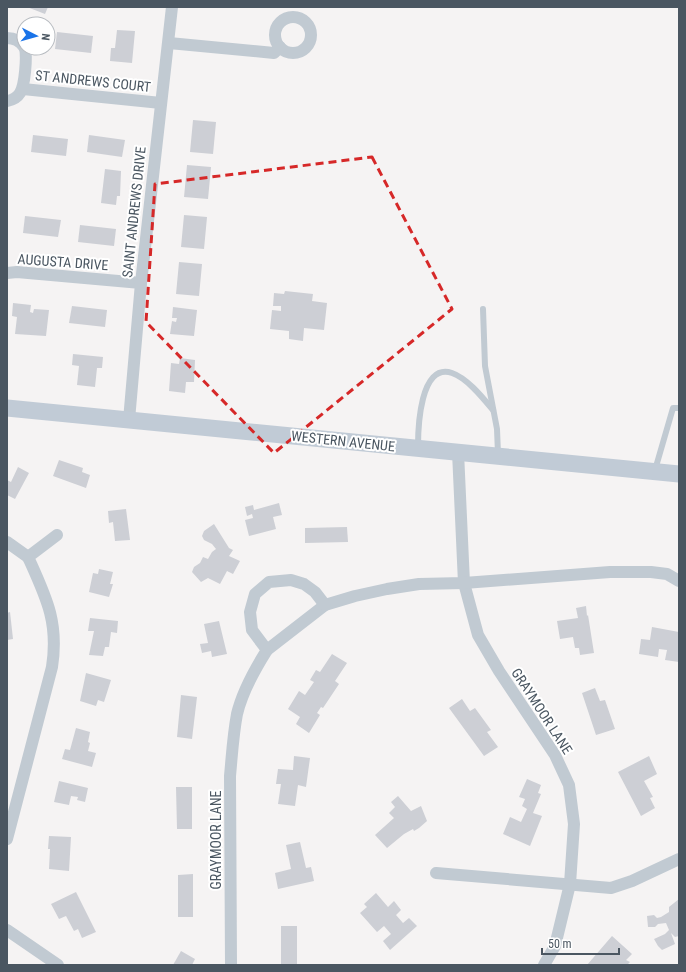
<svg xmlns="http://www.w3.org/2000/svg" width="686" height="972" font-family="'Roboto Condensed',sans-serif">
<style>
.building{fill:#cdcfd5}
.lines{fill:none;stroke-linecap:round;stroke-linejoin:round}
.service{stroke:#c1cad2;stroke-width:6}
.minor{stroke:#c1cad2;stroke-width:12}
.secondary{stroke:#c1cbd6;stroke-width:17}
.marked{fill:none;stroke:#d62828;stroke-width:3;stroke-dasharray:8 5;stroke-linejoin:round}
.labels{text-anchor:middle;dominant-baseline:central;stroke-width:4;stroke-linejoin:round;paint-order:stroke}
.street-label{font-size:14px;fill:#4a5661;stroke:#fff}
</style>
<rect width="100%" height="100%" fill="#f5f3f3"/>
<!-- building -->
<g class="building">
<path d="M27 7H48L45 14Z"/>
<path d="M117 30 135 31 132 63 110 61 111 48H115Z"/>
<path d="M57 32 93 36 91 53 55 49Z"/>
<path d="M193 120 216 122 213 154 190 152Z"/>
<path d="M33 135 68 139 66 156 31 152Z"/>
<path d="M89 135 125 140 122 157 87 152Z"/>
<path d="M187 165 211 167 208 199 184 197Z"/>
<path d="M105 169 121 171 120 196H117L116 205 101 203Z"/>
<path d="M184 215 207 217 204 249 181 247Z"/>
<path d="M25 216 61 220 58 237 23 233Z"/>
<path d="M80 225 116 229 114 246 78 242Z"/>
<path d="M179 262 202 264 199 296 176 294Z"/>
<path d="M285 291 313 294 312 301 327 303 324 330 304 328 303 341 289 339V331L270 329 272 310 281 311V306H273L274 293 284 294Z"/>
<path d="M13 303 31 305 30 312 33 313 34 309 49 310 46 336 15 334 17 317 12 316Z"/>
<path d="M72 306 107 310 105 327 69 323Z"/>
<path d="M173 307 197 310 194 336 170 334 172 321 176 322 177 318H172Z"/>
<path d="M73 354 103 357 102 368H97L95 387 77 385 79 366 72 365Z"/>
<path d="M180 358 195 360 194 382H186L185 393 169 391 171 363 179 364Z"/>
<path d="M59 460 83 468 82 472 90 475 86 488 53 476Z"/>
<path d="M18 467 29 473 15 499 7 495V480L11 482Z"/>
<path d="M279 503 282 515 273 517 276 529 249 536 245 520 253 518 252 514 247 516 245 507 253 505 254 510Z"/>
<path d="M126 509 130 540 115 541 113 522 109 523 108 511Z"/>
<path d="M214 524 229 548 233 550 229 556 240 561 233 574 227 571 220 584 208 578 201 582 192 572 194 567 200 563 203 557 208 559 212 552 216 549 212 544 204 540 202 536 204 531Z"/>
<path d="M347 527 348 542 305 543V528Z"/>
<path d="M99 569 113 572 110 584H113L109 597 89 592 93 573 98 574Z"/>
<path d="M586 606 587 616 588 615 594 653 580 655 579 648H575L573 637 560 639 557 621 578 618 576 608Z"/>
<path d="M10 612 13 639 7 640V613Z"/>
<path d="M90 618 118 621 117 633 111 632 109 647H105L103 656 89 655 94 631H88Z"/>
<path d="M219 621 227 654 212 657 211 651 202 653 200 644 208 643 204 624Z"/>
<path d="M652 627 679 632V662L665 660 667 650 659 649 658 657 639 654 641 639 650 640Z"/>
<path d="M332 654 347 663 335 681 339 684 323 708 321 707 317 713 320 715 309 733 296 724 300 717 288 709 299 691 305 695 314 682 310 680 316 670 320 672Z"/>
<path d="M86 673 111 680 104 702 98 700 96 706 80 701Z"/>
<path d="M595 688 600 701 605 700 615 729 596 735 582 693Z"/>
<path d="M181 695 197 697 192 739 177 737Z"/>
<path d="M462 699 470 711 475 708 491 730 487 732 498 747 484 756 449 708Z"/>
<path d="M76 728 90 732 88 742 90 743 88 751 96 753 92 767 62 759 65 749 70 750Z"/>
<path d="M294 756 310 758 306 787 298 785 295 806 278 804 281 784H276L278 769 293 770Z"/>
<path d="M649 756 657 774 644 781 653 797 650 798 655 808 641 816 618 772Z"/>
<path d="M527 779 541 785 538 793 541 794 533 813 542 816 530 846 503 834 510 817 521 822 527 809 522 806 525 799 519 797Z"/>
<path d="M59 781 88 788 85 802 77 800 78 797 71 796 69 805 54 802Z"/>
<path d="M176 787H192V829H177Z"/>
<path d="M398 796 411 811 421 806 427 821 419 828 414 831 413 829 404 834 387 848 375 835 394 818 389 813 395 807 391 802Z"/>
<path d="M49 836 71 837 69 871 49 869 50 849H48Z"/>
<path d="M300 842 306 868 311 867 314 881 278 889 275 873 291 869 286 845Z"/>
<path d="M193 874V917H178V875Z"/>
<path d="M76 892 96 932 82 938 78 929 74 931 66 916 59 919 51 904Z"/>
<path d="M376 893 388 907 394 901 401 910 396 915 403 923 409 918 417 926 390 950 383 941 391 934 384 926 377 932 360 913 367 907 364 904Z"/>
<path d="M679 899V936L675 937 671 933 675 944 662 950 658 946 654 939 665 934 669 930 666 923 658 924 655 927H648L647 916 654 915 657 918 661 917 669 912V907Z"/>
<rect x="281" y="926" width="16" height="39"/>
<path d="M612 936 632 954 626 960 630 962 627 965H587Z"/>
<path d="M181 951 195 959 192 965H173Z"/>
</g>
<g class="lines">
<!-- service -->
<g class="service">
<path d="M483 309 485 366 497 429 498 454"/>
<path d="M418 447C418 428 420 362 452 373 467 378 483 398 493 410"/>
<path d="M655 470 673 408H679"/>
</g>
<!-- minor -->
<g class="minor">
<circle cx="293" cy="35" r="18"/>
<path d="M7 38C15 38 20 41 24 47"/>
<path d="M169 43 274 53 280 47"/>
<path d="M23 89 161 103"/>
<path d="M7 101C13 100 17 98 20 93 25 85 27 57 25 48"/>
<path d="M7 273 17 272 141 283"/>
<path d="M129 420 141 283 172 7"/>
<path d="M458 452 464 583 478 635 499 671 555 755 569 785 574 824 570 884 555 946 544 965"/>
<path d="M7 542 28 557"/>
<path d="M267 650 325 605 355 596 387 589 419 584 464 583 610 572H651L667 574 679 581"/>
<path d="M7 839 52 667C59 622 46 597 28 557L57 535"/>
<path d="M436 873 611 888 632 881 679 859"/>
<path d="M7 930 58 965"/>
<path d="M231 965 230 776C232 755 233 735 237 714 242 693 255 669 267 650L252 630 250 612 255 594 269 582 291 580 304 584 315 592 325 605"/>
</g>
<!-- secondary -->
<path class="secondary" d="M7 408 679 474"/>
</g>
<!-- marked area -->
<path class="marked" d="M372 157 452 309 274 453 146 322 155 184Z"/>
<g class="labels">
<!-- street labels -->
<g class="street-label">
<text transform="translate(93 81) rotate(6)">ST ANDREWS COURT</text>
<text transform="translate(134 212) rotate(-84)">SAINT ANDREWS DRIVE</text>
<text transform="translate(63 262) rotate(4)">AUGUSTA DRIVE</text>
<text transform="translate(343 441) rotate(6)">WESTERN AVENUE</text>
<text transform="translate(542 711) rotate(57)">GRAYMOOR LANE</text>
<text transform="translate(216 840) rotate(-90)">GRAYMOOR LANE</text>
</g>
</g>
<!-- border -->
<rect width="686" height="972" fill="none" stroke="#4a5661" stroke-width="16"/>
<!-- north arrow -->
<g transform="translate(36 36) rotate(96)"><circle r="19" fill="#ffffff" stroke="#b7bbc0"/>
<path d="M0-3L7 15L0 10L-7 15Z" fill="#1a73e8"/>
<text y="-6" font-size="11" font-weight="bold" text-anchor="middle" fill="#4a5661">N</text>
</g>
<!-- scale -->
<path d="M542 948v6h77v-6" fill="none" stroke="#4a5661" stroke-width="2"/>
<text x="548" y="948" font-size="12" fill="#4a5661" stroke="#ffffff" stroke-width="3" paint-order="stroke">50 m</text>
</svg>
